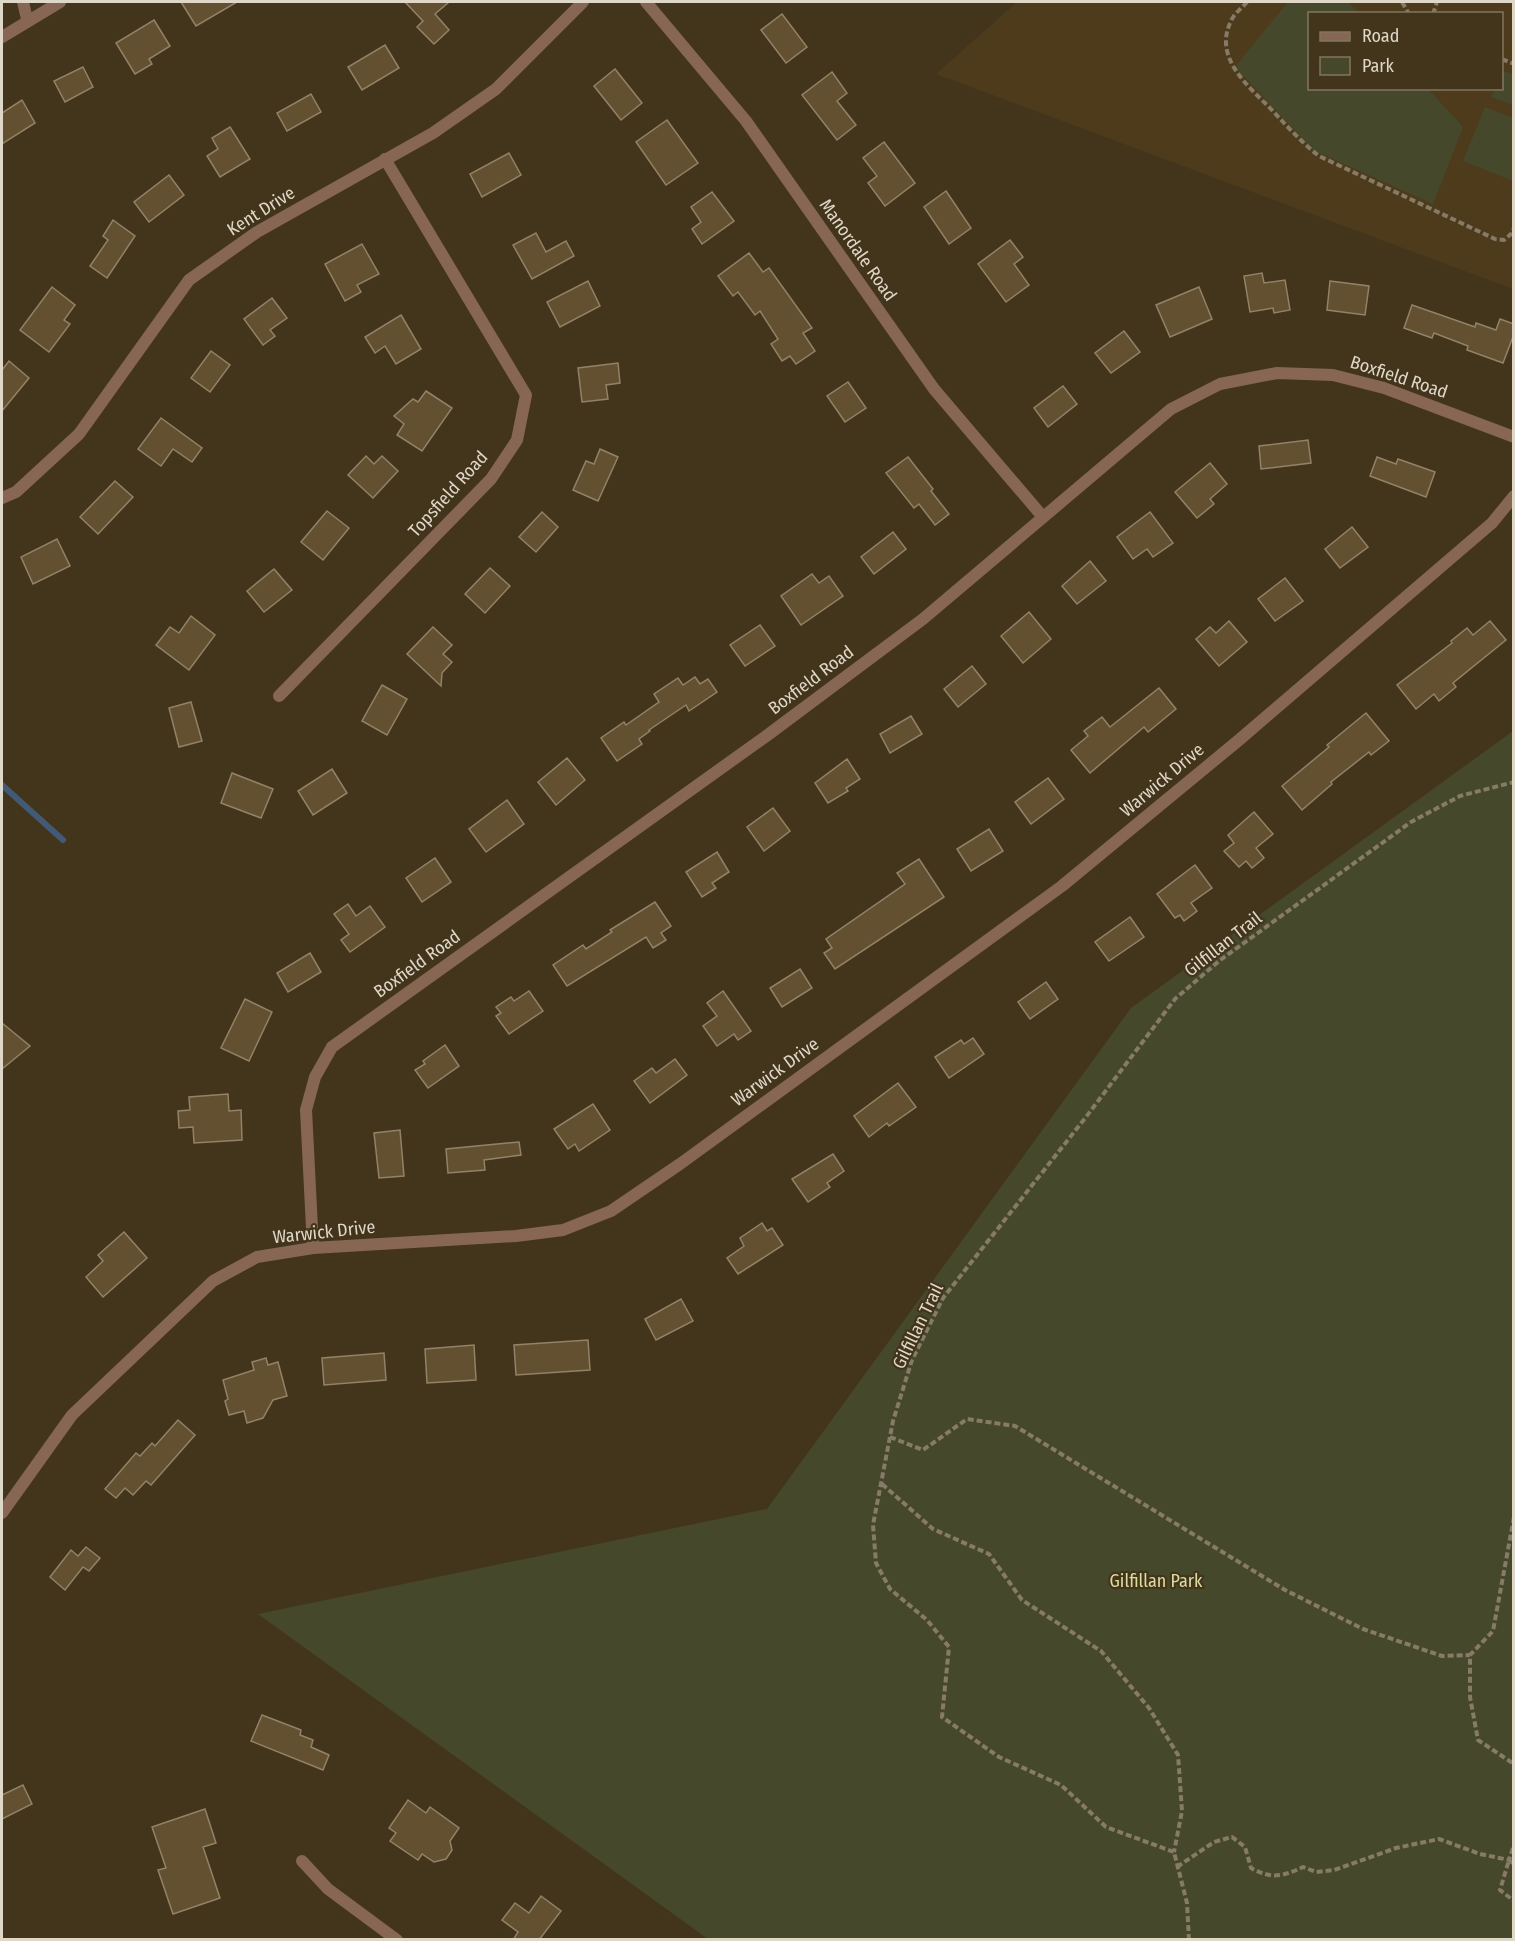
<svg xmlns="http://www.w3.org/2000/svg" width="1515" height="1941" font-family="'Fira Sans Condensed',sans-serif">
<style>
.built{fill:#4d3b1b;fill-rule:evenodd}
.green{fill:#46482c}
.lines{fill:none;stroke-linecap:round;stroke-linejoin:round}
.stream{stroke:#425a75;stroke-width:6}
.building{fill:#635030;stroke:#928267;stroke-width:1.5}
.path{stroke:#867b66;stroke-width:4;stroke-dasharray:6 3;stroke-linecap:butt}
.minor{stroke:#876754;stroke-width:12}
.labels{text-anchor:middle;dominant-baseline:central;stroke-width:4.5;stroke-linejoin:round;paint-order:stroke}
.street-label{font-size:18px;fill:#dfd7c8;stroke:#43351c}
.park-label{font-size:18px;fill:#d8dd9e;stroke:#43351c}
</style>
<rect width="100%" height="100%" fill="#43351c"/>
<!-- built -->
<path class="built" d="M1017 2H1513V289L936 74ZM1310 14H1502V88H1310Z"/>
<!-- green -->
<g class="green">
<path d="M1288 2H1348L1359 13 1310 14V88L1428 89 1463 127 1433 204 1313 150 1235 67Z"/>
<path d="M1502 71 1513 74V105L1491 97 1495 89 1502 88Z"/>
<path d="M1485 107 1513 118V181L1463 161Z"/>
<path d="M1513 731V1939H708L258 1614 767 1509 1131 1008Z"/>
</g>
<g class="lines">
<!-- stream -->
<path class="stream" d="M2 785 63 840"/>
</g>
<!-- building -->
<g class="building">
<path d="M181 2H237L196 26Z"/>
<path d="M405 2H449L435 14 449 30 434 44 417 27 423 21Z"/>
<path d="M782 14 807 47 786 63 761 30Z"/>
<path d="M154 20 170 46 149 59 152 64 135 74 116 43Z"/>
<path d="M385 45 399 68 362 90 348 67Z"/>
<path d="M83 67 93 87 65 102 54 81Z"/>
<path d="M615 69 642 103 621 120 594 86Z"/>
<path d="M832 72 847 93 837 101 856 125 837 140 802 95Z"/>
<path d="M311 94 321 112 287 131 277 113Z"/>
<path d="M22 100 35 123 2 144V113Z"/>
<path d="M667 120 698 163 666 185 636 142Z"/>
<path d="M230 127 250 159 220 177 207 156 218 149 212 138Z"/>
<path d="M884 142 915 183 885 206 868 183 877 176 863 158Z"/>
<path d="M509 153 521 175 482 197 470 174Z"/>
<path d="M169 175 184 195 149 222 134 202Z"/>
<path d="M946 191 971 228 949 244 924 207Z"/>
<path d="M712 192 734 221 702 244 692 229 701 222 691 207Z"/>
<path d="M113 220 135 236 107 278 90 266 108 240 103 236Z"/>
<path d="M536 233 546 252 566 241 574 256 532 279 513 245Z"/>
<path d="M1010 240 1023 257 1014 264 1029 285 1006 302 978 264Z"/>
<path d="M362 244 379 274 357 285 361 292 345 301 325 264Z"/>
<path d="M749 253 763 272 769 268 812 328 803 333 815 351 796 364 790 356 782 361 771 344 778 339 760 311 755 315 738 292 733 296 718 276Z"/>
<path d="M1262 273 1264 283 1285 280 1290 310 1274 313 1273 308 1250 312 1244 276Z"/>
<path d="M588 281 600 306 560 327 547 302Z"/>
<path d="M1330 281 1369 286 1365 315 1327 310Z"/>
<path d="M52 287 75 305 64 320 70 324 49 352 20 330Z"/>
<path d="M1199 287 1212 319 1170 337 1156 305Z"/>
<path d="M272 298 287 318 270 330 275 336 263 345 244 319Z"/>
<path d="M1412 305 1475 327 1476 323 1496 330 1500 319 1514 324V334L1503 363 1467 350 1468 346 1434 333 1432 338 1404 328Z"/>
<path d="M401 315 421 349 396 364 385 346 375 353 365 337Z"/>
<path d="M1124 331 1140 352 1111 373 1095 353Z"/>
<path d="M211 351 230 365 210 392 191 378Z"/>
<path d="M9 361 29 378 2 411V370Z"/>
<path d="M618 363 620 383 606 385 608 399 582 402 578 368Z"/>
<path d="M848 382 866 408 845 422 827 396Z"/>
<path d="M1063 386 1077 404 1048 427 1034 408Z"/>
<path d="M426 391 452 408 422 451 397 435 404 424 394 416 413 399 418 402Z"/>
<path d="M161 418 202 448 192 462 173 449 161 466 138 449Z"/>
<path d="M1308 440 1311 463 1261 469 1259 446Z"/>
<path d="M600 449 618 457 598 501 573 490 586 461 594 464Z"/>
<path d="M366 456 374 464 382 456 398 471 373 498 348 475Z"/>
<path d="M908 457 933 489 931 491 949 514 935 525 919 504 914 508 886 473Z"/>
<path d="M1377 457 1396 464 1398 459 1435 472 1426 497 1370 476Z"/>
<path d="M1210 463 1227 484 1210 499 1214 504 1197 518 1175 492Z"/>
<path d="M115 481 133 497 98 534 80 517Z"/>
<path d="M327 511 349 528 323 560 301 542Z"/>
<path d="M542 512 558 527 536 552 519 537Z"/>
<path d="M1150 512 1173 543 1153 557 1147 549 1133 559 1117 537Z"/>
<path d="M1352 527 1368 547 1340 568 1325 549Z"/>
<path d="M893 532 906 549 874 574 861 557Z"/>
<path d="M57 539 70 566 33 584 21 557Z"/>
<path d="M1090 561 1106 581 1077 604 1062 586Z"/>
<path d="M490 568 510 586 485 613 465 594Z"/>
<path d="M274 569 292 590 264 612 247 591Z"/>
<path d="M812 574 819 583 829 576 843 596 801 625 781 596Z"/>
<path d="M1285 578 1303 601 1275 621 1258 599Z"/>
<path d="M1029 612 1051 639 1023 663 1001 636Z"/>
<path d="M191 616 215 635 189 670 156 645 170 627 179 633Z"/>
<path d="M1229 621 1247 642 1219 666 1196 639 1210 627 1216 633Z"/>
<path d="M1490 621 1506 640 1453 683 1456 687 1439 701 1434 694 1416 709 1397 685 1452 643 1451 641 1467 628 1473 635Z"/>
<path d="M760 625 775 646 745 666 730 645Z"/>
<path d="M433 627 452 645 443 654 452 662 442 673 441 686 407 654Z"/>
<path d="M972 666 986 684 958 707 944 689Z"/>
<path d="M695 677 700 684 708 679 717 692 689 711 686 705 649 730 650 731 639 739 642 744 617 761 601 738 624 722 626 725 659 702 654 694 678 678 683 685Z"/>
<path d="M382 685 407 699 387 735 362 721Z"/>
<path d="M1159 688 1176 709 1148 732 1144 727 1090 773 1071 750 1088 736 1084 731 1102 717 1110 727Z"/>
<path d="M191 702 202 741 179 747 169 708Z"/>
<path d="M1366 713 1389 741 1371 755 1369 752 1331 782 1332 784 1302 810 1282 786 1329 747 1327 745Z"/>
<path d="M911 716 922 734 890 753 880 734Z"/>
<path d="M567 758 585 780 556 805 538 782Z"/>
<path d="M847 759 860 779 846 788 848 791 828 803 815 783Z"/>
<path d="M332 769 347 793 313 815 298 791Z"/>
<path d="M232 773 273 789 261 818 221 803Z"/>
<path d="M1048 778 1064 799 1031 824 1015 802Z"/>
<path d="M507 800 524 824 486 852 469 829Z"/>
<path d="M773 808 790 831 764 851 747 827Z"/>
<path d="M1254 812 1273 834 1256 848 1264 858 1252 868 1246 861 1239 867 1224 851 1234 843 1228 835Z"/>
<path d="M989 829 1003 851 971 871 957 849Z"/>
<path d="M717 852 729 872 712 883 716 888 702 897 686 872Z"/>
<path d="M435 858 451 882 422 902 406 878Z"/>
<path d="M919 859 944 897 835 969 824 953 832 948 826 939 905 884 897 873Z"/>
<path d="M1195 865 1212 888 1191 903 1197 911 1184 921 1180 915 1175 918 1157 894Z"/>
<path d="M655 902 671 926 661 933 666 940 653 948 646 937 567 986 553 965 583 945 586 949 612 932 610 930Z"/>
<path d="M348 904 356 916 370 906 385 927 350 952 341 940 349 934 334 914Z"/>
<path d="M1130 917 1144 937 1109 961 1095 942Z"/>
<path d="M310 953 321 972 288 992 277 973Z"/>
<path d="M800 969 812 988 782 1007 770 988Z"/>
<path d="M1046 982 1058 999 1030 1019 1018 1002Z"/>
<path d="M529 991 543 1011 509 1034 496 1016 501 1013 496 1007 511 997 514 1001Z"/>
<path d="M723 991 751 1031 738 1040 734 1034 717 1046 703 1026 717 1016 707 1003Z"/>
<path d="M245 999 272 1012 249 1061 221 1048Z"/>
<path d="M2 1023 30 1046 2 1069Z"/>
<path d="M973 1038 984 1054 949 1078 935 1057 961 1040 964 1044Z"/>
<path d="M445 1045 459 1066 428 1088 415 1070 425 1064 423 1061Z"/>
<path d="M675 1059 687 1075 650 1103 634 1081 652 1068 656 1073Z"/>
<path d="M898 1083 916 1107 889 1126 887 1123 869 1137 854 1116Z"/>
<path d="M228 1094 229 1111 241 1110 242 1140 194 1143 193 1127 179 1128 178 1111 190 1110 189 1097Z"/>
<path d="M593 1104 610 1130 579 1151 575 1144 568 1149 554 1129Z"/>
<path d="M400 1130 404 1176 379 1178 374 1133Z"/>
<path d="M519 1142 521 1155 484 1160 485 1170 448 1173 446 1149Z"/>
<path d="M833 1154 844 1171 827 1183 830 1187 808 1202 792 1179Z"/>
<path d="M762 1223 767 1231 772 1228 783 1245 738 1274 727 1258 744 1246 740 1238Z"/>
<path d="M124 1232 147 1258 103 1297 86 1277 103 1261 98 1255Z"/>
<path d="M681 1299 693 1321 656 1340 645 1319Z"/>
<path d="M588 1340 590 1370 516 1375 514 1345Z"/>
<path d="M474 1345 476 1380 427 1383 425 1349Z"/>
<path d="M384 1353 386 1380 324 1385 322 1358Z"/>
<path d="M266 1358 268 1365 278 1362 287 1396 273 1400 263 1418 247 1423 244 1411 229 1415 225 1401 228 1399 223 1380 254 1370 252 1362Z"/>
<path d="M178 1420 195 1435 151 1485 146 1481 133 1495 125 1488 116 1498 105 1489 136 1453 140 1456 152 1443 155 1446Z"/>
<path d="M86 1547 100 1558 89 1571 83 1567 65 1590 50 1577 71 1550 78 1556Z"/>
<path d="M262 1715 301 1730 300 1735 313 1740 311 1747 329 1755 323 1770 251 1741Z"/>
<path d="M23 1785 32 1804 2 1819V1795Z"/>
<path d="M408 1800 426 1813 430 1807 459 1828 450 1841 452 1850 446 1859 434 1862 422 1854 418 1860 390 1841 396 1833 389 1828Z"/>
<path d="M205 1809 216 1843 203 1847 220 1898 173 1914 158 1870 166 1868 152 1827Z"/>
<path d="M541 1896 561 1911 539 1940H513L518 1932 502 1920 515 1903 529 1913Z"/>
</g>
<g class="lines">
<!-- path -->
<g class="path">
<path d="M1247 2C1243 7 1236 12 1232 19 1212 56 1246 84 1270 108 1286 125 1301 142 1319 156L1495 239 1504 240 1511 234 1514 228"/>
<path d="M1402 2 1409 14"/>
<path d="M1433 14 1437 2"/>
<path d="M1502 59 1514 64"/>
<path d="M890 1437 923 1450 967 1419 1015 1426 1285 1590 1363 1629 1442 1656 1470 1655"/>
<path d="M882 1484 933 1529 989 1554 1022 1600 1101 1651 1149 1708 1178 1755 1182 1811 1174 1852"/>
<path d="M1514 1517 1493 1631 1470 1655V1697L1478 1740 1514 1764"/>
<path d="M1514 1864 1509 1860 1500 1890 1514 1901"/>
<path d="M1177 1867 1214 1842 1232 1837 1245 1847 1251 1868C1271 1879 1282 1877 1303 1867L1316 1872 1334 1870 1396 1848 1439 1839 1480 1854 1509 1860 1514 1845"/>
<path d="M1189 1940 1187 1903 1174 1852 1106 1827 1061 1785 999 1757 942 1717 949 1647 927 1620 890 1589 876 1563 873 1525 893 1421 912 1360 943 1298 1086 1117 1175 999 1219 961 1411 822 1460 796 1514 782"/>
</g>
<!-- minor -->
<g class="minor">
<path d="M23 2 27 19"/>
<path d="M646 2 746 121 934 389 1043 517"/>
<path d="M2 37 60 2"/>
<path d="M2 498 16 492 79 434 189 280 257 232 433 133 496 89 583 2"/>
<path d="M279 696 491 479 517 440 526 395 385 159"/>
<path d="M313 1248 306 1110 315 1077 332 1047 769 734 923 619 1171 409 1220 384 1277 373 1333 375 1384 388 1514 437"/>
<path d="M2 1513 72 1415 213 1281 257 1257 313 1248 516 1236 563 1230 611 1211 680 1164 1062 886 1239 740 1492 523 1514 496"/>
<path d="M302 1861 328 1889 397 1940"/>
</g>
</g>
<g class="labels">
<!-- street labels -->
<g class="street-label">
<text transform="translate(261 211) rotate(-32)">Kent Drive</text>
<text transform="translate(858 250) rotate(55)">Manordale Road</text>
<text transform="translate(1399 377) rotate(18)">Boxfield Road</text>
<text transform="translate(448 494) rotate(-48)">Topsfield Road</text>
<text transform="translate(811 680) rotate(-37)">Boxfield Road</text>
<text transform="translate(1162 780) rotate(-40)">Warwick Drive</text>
<text transform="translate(1223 944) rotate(-38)">Gilfillan Trail</text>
<text transform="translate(417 964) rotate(-36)">Boxfield Road</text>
<text transform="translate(775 1072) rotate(-36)">Warwick Drive</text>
<text transform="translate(324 1232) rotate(-6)">Warwick Drive</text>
<text transform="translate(918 1326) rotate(-64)">Gilfillan Trail</text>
</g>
<!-- park labels -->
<g class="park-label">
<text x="1156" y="1581">Gilfillan Park</text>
</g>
</g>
<!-- border -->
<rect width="1515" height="1941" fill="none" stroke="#dfd7c8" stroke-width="6"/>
<!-- legend -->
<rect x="1308" y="12" width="195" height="78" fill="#43351c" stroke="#817661" stroke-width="1.5"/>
<rect x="1320" y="32" width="30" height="9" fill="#876754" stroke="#817661" stroke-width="1.5"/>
<text x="1362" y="42" font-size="18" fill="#dfd7c8">Road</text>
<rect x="1320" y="57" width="30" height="18" fill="#46482c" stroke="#817661" stroke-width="1.5"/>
<text x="1362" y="72" font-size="18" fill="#dfd7c8">Park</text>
</svg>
